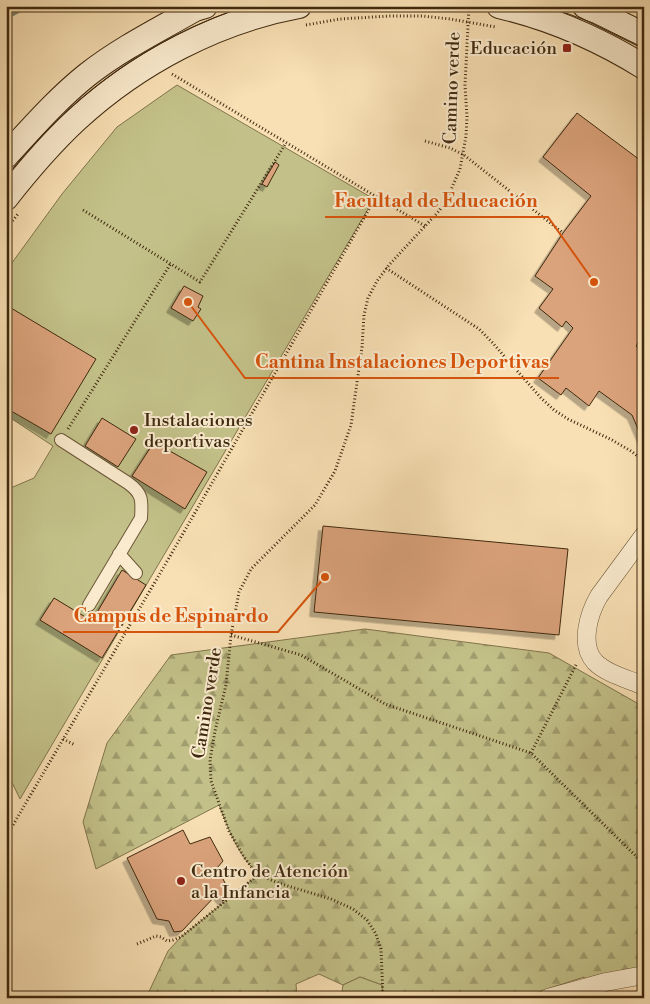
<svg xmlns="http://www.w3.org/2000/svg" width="650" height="1004" font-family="'Libre Bodoni',serif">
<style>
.forest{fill:url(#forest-firs);stroke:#81754c}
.garden{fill:#c3c189;stroke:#81754c}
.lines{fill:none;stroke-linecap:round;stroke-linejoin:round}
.stream{stroke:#77826e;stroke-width:5}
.building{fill:#dba37b;stroke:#3f290f;filter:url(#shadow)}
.pedestrian-casing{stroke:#6d5738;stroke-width:14}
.minor-casing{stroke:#6d5738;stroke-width:19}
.secondary-casing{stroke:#3f290f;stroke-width:26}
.path{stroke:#3f290f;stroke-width:3;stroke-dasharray:1 2.5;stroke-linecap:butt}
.pedestrian{stroke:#faebce;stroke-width:12}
.minor{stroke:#faebce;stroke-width:18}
.secondary{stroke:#faebce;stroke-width:24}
.tram{stroke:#3f290f;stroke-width:1}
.poi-dot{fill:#8f2418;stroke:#faebce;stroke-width:2}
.labels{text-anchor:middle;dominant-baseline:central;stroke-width:4;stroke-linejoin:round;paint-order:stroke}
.poi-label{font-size:18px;fill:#3f290f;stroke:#faebce;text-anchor:start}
.street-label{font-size:18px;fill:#3f290f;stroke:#faebce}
.leader{fill:none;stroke:#d7540c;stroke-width:2}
.callout-dot{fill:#d7540c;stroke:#faebce;stroke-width:2}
.callout-label{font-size:19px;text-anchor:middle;font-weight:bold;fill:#d7540c;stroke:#faebce;stroke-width:4;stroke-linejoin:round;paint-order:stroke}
</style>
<defs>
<pattern id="forest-firs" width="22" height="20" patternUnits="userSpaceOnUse" patternTransform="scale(1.25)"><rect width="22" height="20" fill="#c3c189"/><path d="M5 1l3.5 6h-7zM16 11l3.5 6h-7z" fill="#a09d6e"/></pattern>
<filter id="shadow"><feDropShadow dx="-4.5" dy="4.5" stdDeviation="0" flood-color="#0004"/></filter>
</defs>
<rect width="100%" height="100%" fill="#f8e0b4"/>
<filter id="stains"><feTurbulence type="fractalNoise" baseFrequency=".004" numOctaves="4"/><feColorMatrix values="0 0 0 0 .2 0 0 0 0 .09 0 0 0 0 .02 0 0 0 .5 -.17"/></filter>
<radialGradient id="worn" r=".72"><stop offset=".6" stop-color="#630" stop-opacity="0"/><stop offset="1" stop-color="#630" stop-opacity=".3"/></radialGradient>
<!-- forest -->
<path class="forest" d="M365 629 549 653 644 707V975L587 987 584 977 520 998H383L382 985 360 977 343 985 319 974 296 984 297 998H146L168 951 181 937 259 874C239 858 228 828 219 805L96 869 83 822 107 743 171 655Z"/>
<!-- garden -->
<g class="garden">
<path d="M177 85 374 199 20 799 6 770V490L34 478 53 446 6 415V271L62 194 117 127Z"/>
<path d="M360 977 382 985 383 998H341L343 985Z"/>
</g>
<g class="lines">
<!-- stream -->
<path class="stream" d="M6 17 27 6"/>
</g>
<!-- building -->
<g class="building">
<path d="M577 113 644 163V335L636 346 644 353V443L632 415 599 391 589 406 566 388 561 395 538 378 573 328 566 321 562 327 539 308 553 289 535 276 563 233 591 196 543 157Z"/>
<path d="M275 162 279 165 267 187 262 184Z"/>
<path d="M184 286 203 296 198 307 201 309 193 321 171 308Z"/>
<path d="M6 305 96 359 51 434 6 408Z"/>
<path d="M102 418 136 439 118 467 85 446Z"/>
<path d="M154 442 207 472 185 509 132 476Z"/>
<path d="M323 526 568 549 559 635 314 612Z"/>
<path d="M122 570 146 585 102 658 40 620 54 598 92 621Z"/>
<path d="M183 830 190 844 210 837 223 861 217 868 231 894 223 901 217 894 182 931 174 932 169 921 157 919 127 858Z"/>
</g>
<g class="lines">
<defs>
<g id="pedestrian">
<path d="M61 440 128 483C143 494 142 500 141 518L89 605"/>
<path d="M119 554 136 573"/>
</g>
<g id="minor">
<path d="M644 535 599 596C589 613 579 645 595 662 607 674 628 679 644 686"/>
<path d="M548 998 606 982 644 975"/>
</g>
<g id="secondary">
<path d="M499 6C550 18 599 39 644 67"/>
<path d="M585 6 644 35"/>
<path d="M6 156C32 128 57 99 87 75 120 49 158 30 195 9L205 6"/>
<path d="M6 198C28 170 51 143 77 119 138 63 217 21 299 6"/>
</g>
</defs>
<!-- pedestrian casing -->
<use href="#pedestrian" class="pedestrian-casing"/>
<!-- minor casing -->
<use href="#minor" class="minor-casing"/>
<!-- secondary casing -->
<use href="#secondary" class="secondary-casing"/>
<!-- path -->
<g class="path">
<path d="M306 25 340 19 390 16H422L450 19 496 27"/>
<path d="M172 74 425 226"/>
<path d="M425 141 450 148 464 155 563 233"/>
<path d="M83 210 200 282 286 143"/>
<path d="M6 229 18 214"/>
<path d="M386 268 479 329 491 341 541 398 554 410 568 419 612 440 631 451 644 461"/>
<path d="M68 429 171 263"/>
<path d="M231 635 301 655 385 704 531 753 644 864"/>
<path d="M63 739 75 745"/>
<path d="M531 753 577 663"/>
<path d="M6 837 169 558 376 197"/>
<path d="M137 944 156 936 161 937 167 941 173 940 181 937 259 874"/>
<path d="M383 998 381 949 376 934 367 920 353 909 331 899 278 883 262 876 253 869 244 857 229 831 211 781 210 760 215 731 226 685 231 635 239 592 251 569 315 505 335 471 351 425 362 347 364 315 368 298 377 281 389 265 439 211 447 199 460 169 466 136 467 117 465 85 469 6"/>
</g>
<!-- pedestrian -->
<use href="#pedestrian" class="pedestrian"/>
<!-- minor -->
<use href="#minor" class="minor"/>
<!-- secondary -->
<use href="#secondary" class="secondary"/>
<!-- tram -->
<g class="tram">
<path d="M547 6 593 23 644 48"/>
<path d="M6 177C70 96 148 39 246 6"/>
</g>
</g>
<!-- markers -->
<g class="poi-dot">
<rect x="562" y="43" width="10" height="10" rx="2.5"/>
<circle cx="134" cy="430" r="5"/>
<circle cx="181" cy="881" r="5"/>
</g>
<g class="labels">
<!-- poi labels -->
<g class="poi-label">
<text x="557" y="48" text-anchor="end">Educación</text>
<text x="144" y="420">Instalaciones<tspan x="144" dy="21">deportivas</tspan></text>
<text x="191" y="871">Centro de Atención<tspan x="191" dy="21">a la Infancia</tspan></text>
</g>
<!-- street labels -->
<g class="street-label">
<text transform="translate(452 88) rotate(-88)">Camino verde</text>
<text transform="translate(207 703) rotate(-81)">Camino verde</text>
</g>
</g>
<!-- callouts -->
<path class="leader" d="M594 282L548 217H325M188 302L245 378H559M325 577L278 632H63"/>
<g class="callout-dot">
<circle cx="594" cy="282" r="5"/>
<circle cx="188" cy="302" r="5"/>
<circle cx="325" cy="577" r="5"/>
</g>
<g class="callout-label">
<text x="436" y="207">Facultad de Educación</text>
<text x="402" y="368">Cantina Instalaciones Deportivas</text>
<text x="171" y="622">Campus de Espinardo</text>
</g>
<!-- margin -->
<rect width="650" height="1004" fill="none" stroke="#f8e0b4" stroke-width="25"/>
<rect x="8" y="8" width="635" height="989" fill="none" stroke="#3f290f" stroke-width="2.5"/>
<rect x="12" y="12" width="625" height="979" fill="none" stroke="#3f290f"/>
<rect width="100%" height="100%" filter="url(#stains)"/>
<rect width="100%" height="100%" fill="url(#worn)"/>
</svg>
